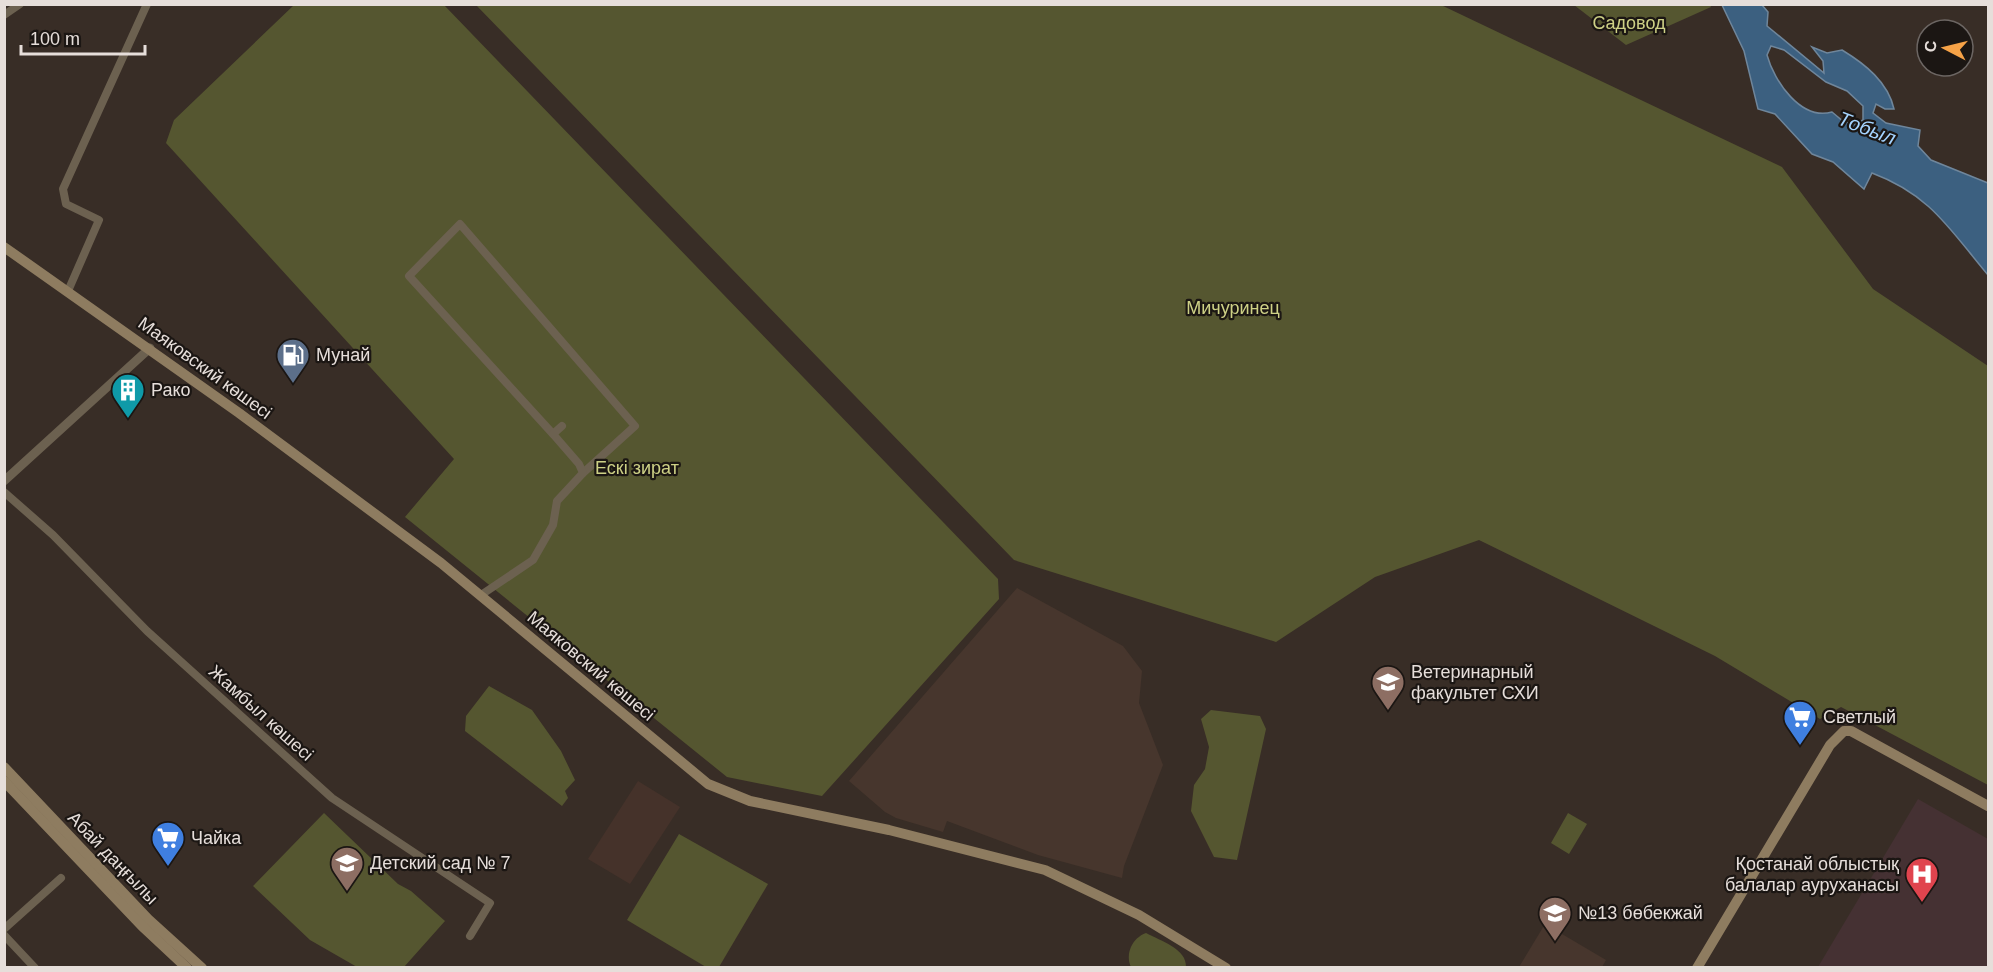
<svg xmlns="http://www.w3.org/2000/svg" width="1993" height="972" font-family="Helvetica,sans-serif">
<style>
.commercial{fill:#45322a}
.built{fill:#47362d}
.medical{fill:#453133}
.green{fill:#555630}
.water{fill:#3c6080;stroke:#6f869b;stroke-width:1.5;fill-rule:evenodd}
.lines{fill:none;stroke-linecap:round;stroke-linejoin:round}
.minor{stroke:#6c6150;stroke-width:8}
.tertiary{stroke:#6c6150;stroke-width:9}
.secondary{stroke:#8e7c60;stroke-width:10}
.labels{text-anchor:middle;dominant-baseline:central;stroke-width:4.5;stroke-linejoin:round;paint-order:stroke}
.park-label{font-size:18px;fill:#ced186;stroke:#1b1613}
.poi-label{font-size:18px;fill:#e6deda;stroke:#1b1613;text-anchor:start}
.street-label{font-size:18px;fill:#e6deda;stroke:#1b1613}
.water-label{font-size:20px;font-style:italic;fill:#a5d4ff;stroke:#1b1613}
</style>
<rect width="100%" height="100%" fill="#382d26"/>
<!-- commercial -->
<path class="commercial" d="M638 781 680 807 630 884 588 859Z"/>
<!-- built -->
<g class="built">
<path d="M1017 588 1123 646 1142 671 1139 703 1163 765 1124 866 1122 878 1038 855 947 821 943 832 896 818 885 812 849 781Z"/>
<path d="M1545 924 1606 960 1602 967H1519Z"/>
</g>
<!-- medical -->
<path class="medical" d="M1918 799 1988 839V967H1818Z"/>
<!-- green -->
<g class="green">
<path d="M294 5H444L998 579 999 599 822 796 727 777 405 517 454 459 166 143 174 120Z"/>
<path d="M476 5H1441L1782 167 1873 289 1988 366V785L1841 707 1820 719 1715 656 1479 540 1375 577 1276 642 1014 560Z"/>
<path d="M1710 5 1711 7 1626 45 1574 5Z"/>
<path d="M489 686 532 710 561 751 575 780 565 791 568 798 562 806 465 731 466 716Z"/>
<path d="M1211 710 1260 716 1266 729 1237 860 1214 857 1191 811 1194 785 1205 769 1209 747 1201 719Z"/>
<path d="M324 813 398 884 411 891 445 921 404 967H357L310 940 253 886Z"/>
<path d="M1568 813 1587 824 1569 854 1551 843Z"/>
<path d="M679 834 768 884 719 967H706L627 920Z"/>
<path d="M1146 933C1161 941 1187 949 1186 967H1131C1125 954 1132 938 1146 933Z"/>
</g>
<!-- water -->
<path class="water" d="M1722 5H1762L1768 12 1767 26 1824 73 1823 61 1812 47 1827 53 1842 50C1865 64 1888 82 1894 109H1885L1876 104 1873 113 1886 123 1920 130 1918 146 1931 160 1988 183V275C1950 230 1931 195 1872 173L1864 189 1833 162 1812 154 1775 114 1758 109 1744 51ZM1771 46 1784 50 1826 82 1847 91 1863 106V120L1855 124 1844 122 1832 112C1801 121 1774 81 1767 55Z"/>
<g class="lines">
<!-- minor -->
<g class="minor">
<path d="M4 15 20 4"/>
<path d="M68 291 99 220 66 204 63 189 147 4"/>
<path d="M553 434 409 276 460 224 635 426 583 473"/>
<path d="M4 492 53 535 147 631 332 798 490 903 470 936"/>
<path d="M481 595 533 560 553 525 557 501 583 473 579 464 553 434 562 426"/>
<path d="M4 929 61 878"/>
<path d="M4 935 35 968"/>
</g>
<!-- tertiary -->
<path class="tertiary" d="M4 481 150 348"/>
<!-- secondary -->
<g class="secondary">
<path d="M4 247 239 413 441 563 708 784 750 801 889 830 1045 870 1139 915 1226 968"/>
<path d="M4 767 148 919 202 968"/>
<path d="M4 781 142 926 187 968"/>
<path d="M1697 968 1830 745 1844 731H1851L1988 806"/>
</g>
</g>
<!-- icons -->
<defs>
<symbol id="fuel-pin" viewBox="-11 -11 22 30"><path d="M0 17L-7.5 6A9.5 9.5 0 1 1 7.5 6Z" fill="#5c6f8a" stroke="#1b1613"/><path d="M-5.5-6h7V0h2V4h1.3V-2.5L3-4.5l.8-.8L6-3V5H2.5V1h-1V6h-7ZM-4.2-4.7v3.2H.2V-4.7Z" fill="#fff"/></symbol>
<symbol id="building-pin" viewBox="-11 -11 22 30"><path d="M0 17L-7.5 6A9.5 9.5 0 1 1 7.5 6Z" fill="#0f9aa8" stroke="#1b1613"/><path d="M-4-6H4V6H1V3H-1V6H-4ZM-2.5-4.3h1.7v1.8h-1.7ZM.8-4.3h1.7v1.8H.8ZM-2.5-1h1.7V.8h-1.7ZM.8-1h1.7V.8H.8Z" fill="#fff"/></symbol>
<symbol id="university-pin" viewBox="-11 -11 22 30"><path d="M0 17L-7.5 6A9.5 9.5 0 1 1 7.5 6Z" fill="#8d6e63" stroke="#1b1613"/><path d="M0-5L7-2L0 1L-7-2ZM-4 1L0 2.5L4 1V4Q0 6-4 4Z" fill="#fff"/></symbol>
<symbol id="supermarket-pin" viewBox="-11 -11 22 30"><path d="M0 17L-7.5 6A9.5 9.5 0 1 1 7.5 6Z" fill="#3f7fe0" stroke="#1b1613"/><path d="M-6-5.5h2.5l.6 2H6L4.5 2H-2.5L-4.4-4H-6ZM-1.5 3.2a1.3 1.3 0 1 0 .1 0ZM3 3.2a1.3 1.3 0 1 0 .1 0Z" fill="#fff"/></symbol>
<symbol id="school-pin" viewBox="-11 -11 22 30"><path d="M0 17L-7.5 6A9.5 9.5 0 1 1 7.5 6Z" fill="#8d6e63" stroke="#1b1613"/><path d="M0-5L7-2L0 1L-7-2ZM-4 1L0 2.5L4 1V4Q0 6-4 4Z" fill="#fff"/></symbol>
<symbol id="hospital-pin" viewBox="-11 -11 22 30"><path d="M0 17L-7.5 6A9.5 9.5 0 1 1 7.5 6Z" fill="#e0444e" stroke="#1b1613"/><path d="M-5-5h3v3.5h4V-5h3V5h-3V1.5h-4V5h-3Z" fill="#fff"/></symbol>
</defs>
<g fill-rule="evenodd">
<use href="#fuel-pin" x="274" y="336" width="38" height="52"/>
<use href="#building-pin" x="109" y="371" width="38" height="52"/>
<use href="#university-pin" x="1369" y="663" width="38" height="52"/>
<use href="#supermarket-pin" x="1781" y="698" width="38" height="52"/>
<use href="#supermarket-pin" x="149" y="819" width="38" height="52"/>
<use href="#school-pin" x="328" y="844" width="38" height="52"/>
<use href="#hospital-pin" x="1903" y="855" width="38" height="52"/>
<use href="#school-pin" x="1536" y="894" width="38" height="52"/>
</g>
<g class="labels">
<!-- park labels -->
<g class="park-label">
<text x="1629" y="23">Садовод</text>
<text x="1233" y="308">Мичуринец</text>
<text x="637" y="468">Ескі зират</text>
</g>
<!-- poi labels -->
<g class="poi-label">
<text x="316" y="355">Мунай</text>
<text x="151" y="390">Рако</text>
<text x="1411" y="672">Ветеринарный<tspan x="1411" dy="21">факультет СХИ</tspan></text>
<text x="1823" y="717">Светлый</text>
<text x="191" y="838">Чайка</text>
<text x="370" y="863">Детский сад № 7</text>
<text x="1899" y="864" text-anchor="end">Қостанай облыстық<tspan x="1899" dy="21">балалар ауруханасы</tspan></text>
<text x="1578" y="913">№13 бөбекжай</text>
</g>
<!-- street labels -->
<g class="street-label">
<text transform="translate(205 368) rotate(36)">Маяковский көшесі</text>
<text transform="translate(591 666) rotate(40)">Маяковский көшесі</text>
<text transform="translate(261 713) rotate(42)">Жамбыл көшесі</text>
<text transform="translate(113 858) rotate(46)">Абай даңғылы</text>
</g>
<!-- water labels -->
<g class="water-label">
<text transform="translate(1867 128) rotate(21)">Тобыл</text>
</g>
</g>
<!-- border -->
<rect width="1993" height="972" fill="none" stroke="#e6deda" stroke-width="12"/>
<!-- north arrow -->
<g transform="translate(1945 48) rotate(277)"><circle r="28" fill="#1b1613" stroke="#6c6663" stroke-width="1.5"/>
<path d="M0-4.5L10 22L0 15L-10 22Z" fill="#f6a247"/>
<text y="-9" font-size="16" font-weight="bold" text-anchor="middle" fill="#e6deda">С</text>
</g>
<!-- scale -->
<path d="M21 45v9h124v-9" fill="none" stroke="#e6deda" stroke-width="3"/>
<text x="30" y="45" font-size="18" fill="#e6deda" stroke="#1b1613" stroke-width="4.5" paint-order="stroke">100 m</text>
</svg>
